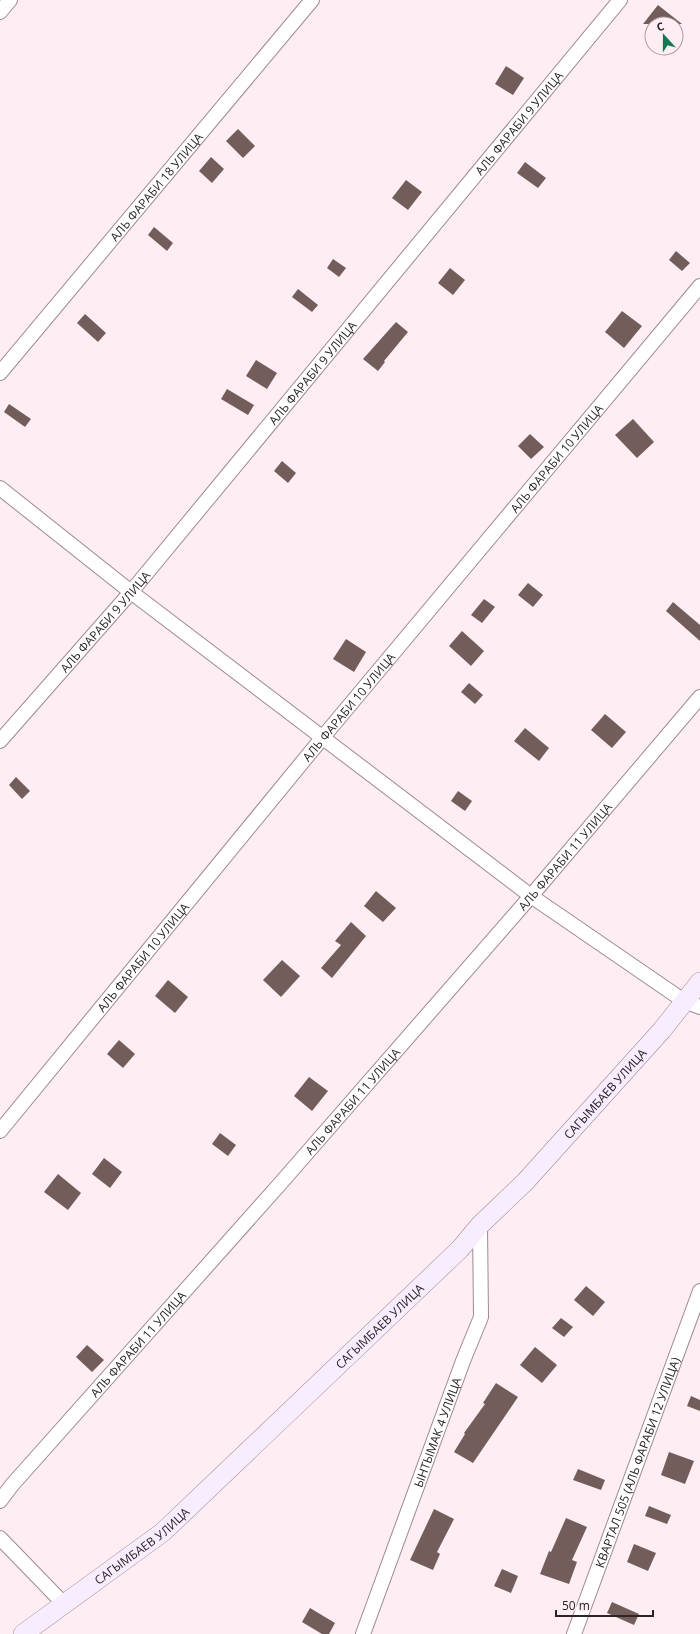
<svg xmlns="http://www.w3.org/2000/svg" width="700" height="1634" font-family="'Open Sans',sans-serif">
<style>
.building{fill:#725d5b}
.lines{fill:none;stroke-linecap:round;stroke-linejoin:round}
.street-casing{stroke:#9d8992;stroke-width:16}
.secondary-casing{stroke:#9d8992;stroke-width:20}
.street{stroke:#fff;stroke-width:14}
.secondary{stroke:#f8edfe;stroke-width:19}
.labels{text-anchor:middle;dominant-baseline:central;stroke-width:4;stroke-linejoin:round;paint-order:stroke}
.street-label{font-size:12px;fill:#2c2427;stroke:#ffedf4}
</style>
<rect width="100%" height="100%" fill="#ffedf4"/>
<!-- building -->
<g class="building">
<path d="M658 5 682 24H643Z"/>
<path d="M506 66 524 78 513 95 495 84Z"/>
<path d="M238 129 255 146 243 158 226 141Z"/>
<path d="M211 157 224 169 212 183 199 171Z"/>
<path d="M525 162 546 178 538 188 517 173Z"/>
<path d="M406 180 422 192 408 210 392 198Z"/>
<path d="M154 227 173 243 167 251 148 235Z"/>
<path d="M676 251 690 263 682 271 669 260Z"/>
<path d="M333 259 346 268 339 277 327 268Z"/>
<path d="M450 268 465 280 453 295 438 283Z"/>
<path d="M298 289 318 305 312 312 292 297Z"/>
<path d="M622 311 642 326 624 348 605 332Z"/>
<path d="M85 314 106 333 98 342 77 323Z"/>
<path d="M396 322 408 332 384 361 385 362 378 371 363 359Z"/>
<path d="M256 360 277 373 267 389 246 376Z"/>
<path d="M227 389 254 405 248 415 221 399Z"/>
<path d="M9 404 31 419 25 427 4 412Z"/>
<path d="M633 419 654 442 637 458 615 435Z"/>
<path d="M530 434 544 447 531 459 518 446Z"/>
<path d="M282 461 296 473 288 483 274 471Z"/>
<path d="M528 583 543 595 533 607 518 595Z"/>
<path d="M484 599 495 607 482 623 471 615Z"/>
<path d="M673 602 700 625V641L666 611Z"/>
<path d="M462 631 484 651 471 666 449 646Z"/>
<path d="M346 639 366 652 354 672 333 659Z"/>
<path d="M469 683 483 695 475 704 461 692Z"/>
<path d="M605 714 626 732 612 748 591 730Z"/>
<path d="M525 728 549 748 539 761 514 741Z"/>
<path d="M16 777 30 791 22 799 9 785Z"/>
<path d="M458 791 472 801 465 811 451 801Z"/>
<path d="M376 891 396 908 383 922 364 906Z"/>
<path d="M351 922 366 936 332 978 321 968 341 945 335 941Z"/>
<path d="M282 960 300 976 281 997 263 980Z"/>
<path d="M168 980 188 997 175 1013 155 996Z"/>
<path d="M119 1040 135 1054 123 1068 107 1054Z"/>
<path d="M309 1077 328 1091 312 1111 294 1096Z"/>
<path d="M220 1133 236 1145 228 1156 212 1144Z"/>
<path d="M104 1158 122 1172 110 1188 92 1174Z"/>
<path d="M58 1174 81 1193 68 1210 44 1192Z"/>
<path d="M586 1286 605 1302 593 1316 574 1300Z"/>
<path d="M561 1318 573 1327 564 1337 552 1328Z"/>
<path d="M87 1345 104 1360 92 1372 76 1357Z"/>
<path d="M535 1347 557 1365 542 1383 520 1365Z"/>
<path d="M496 1383 518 1397 473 1463 454 1452 465 1434 464 1433 485 1404 483 1403Z"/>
<path d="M691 1396 700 1400V1411L687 1406Z"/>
<path d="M669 1452 694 1461 685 1484 661 1475Z"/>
<path d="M578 1469 605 1480 601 1490 573 1480Z"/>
<path d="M649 1506 671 1515 667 1524 645 1516Z"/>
<path d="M434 1509 454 1519 437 1552 440 1554 433 1570 410 1560Z"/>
<path d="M566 1518 587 1527 572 1560 577 1562 569 1584 540 1574 549 1551 551 1552Z"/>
<path d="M634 1544 656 1553 648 1571 627 1562Z"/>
<path d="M502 1569 518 1576 511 1593 494 1586Z"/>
<path d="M612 1602 639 1614 634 1625 607 1613Z"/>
<path d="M310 1608 335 1623 329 1634H322L302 1622Z"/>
</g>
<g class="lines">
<defs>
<g id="street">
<path d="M0 12 10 0"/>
<path id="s1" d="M0 373 312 0"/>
<path d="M0 488 131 592 531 896 684 1001 700 1007"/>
<path id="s2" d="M0 741 131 592 620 0"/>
<path id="s3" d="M0 1131 323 737 700 286"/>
<path id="s4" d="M0 1501 12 1485 279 1185 531 896 700 697"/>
<path d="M0 1538 64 1604"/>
<path id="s5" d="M363 1634 463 1361 481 1317 480 1225"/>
<path id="s6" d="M574 1634 700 1291"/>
</g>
<g id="secondary">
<path id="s7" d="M23 1634 163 1532 460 1249 480 1225 525 1182 662 1030 700 982"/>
</g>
</defs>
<!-- street casing -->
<use href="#street" class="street-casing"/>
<!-- secondary casing -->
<use href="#secondary" class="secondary-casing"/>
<!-- street -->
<use href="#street" class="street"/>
<!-- secondary -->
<use href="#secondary" class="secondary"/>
</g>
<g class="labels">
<!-- street labels -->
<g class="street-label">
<text stroke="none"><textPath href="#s2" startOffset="807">АЛЬ ФАРАБИ 9 УЛИЦА</textPath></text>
<text stroke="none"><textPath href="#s1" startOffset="243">АЛЬ ФАРАБИ 18 УЛИЦА</textPath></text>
<text stroke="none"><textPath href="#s2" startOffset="483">АЛЬ ФАРАБИ 9 УЛИЦА</textPath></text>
<text stroke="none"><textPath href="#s3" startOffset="873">АЛЬ ФАРАБИ 10 УЛИЦА</textPath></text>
<text stroke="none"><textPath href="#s2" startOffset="159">АЛЬ ФАРАБИ 9 УЛИЦА</textPath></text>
<text stroke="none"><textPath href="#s3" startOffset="549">АЛЬ ФАРАБИ 10 УЛИЦА</textPath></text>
<text stroke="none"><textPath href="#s4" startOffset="857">АЛЬ ФАРАБИ 11 УЛИЦА</textPath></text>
<text stroke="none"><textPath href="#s3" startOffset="225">АЛЬ ФАРАБИ 10 УЛИЦА</textPath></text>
<text stroke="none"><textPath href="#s7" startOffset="796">САГЫМБАЕВ УЛИЦА</textPath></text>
<text stroke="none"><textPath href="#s4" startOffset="533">АЛЬ ФАРАБИ 11 УЛИЦА</textPath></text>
<text stroke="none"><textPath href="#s7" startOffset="472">САГЫМБАЕВ УЛИЦА</textPath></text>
<text stroke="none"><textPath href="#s4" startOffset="209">АЛЬ ФАРАБИ 11 УЛИЦА</textPath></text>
<text stroke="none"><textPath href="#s5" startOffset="215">ЫНТЫМАК 4 УЛИЦА</textPath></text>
<text stroke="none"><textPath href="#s6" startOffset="183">КВАРТАЛ 505 (АЛЬ ФАРАБИ 12 УЛИЦА)</textPath></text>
<text stroke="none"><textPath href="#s7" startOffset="148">САГЫМБАЕВ УЛИЦА</textPath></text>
</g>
</g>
<!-- north arrow -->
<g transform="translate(664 36) rotate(339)"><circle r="19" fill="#ffedf4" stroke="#ab9da2"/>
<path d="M0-3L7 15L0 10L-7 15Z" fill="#0e7953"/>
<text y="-6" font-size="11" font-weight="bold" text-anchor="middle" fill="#2c2427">С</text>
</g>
<!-- scale -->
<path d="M556 1610v6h97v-6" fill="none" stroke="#2c2427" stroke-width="2"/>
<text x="562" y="1610" font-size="12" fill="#2c2427" stroke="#ffedf4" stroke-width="3" paint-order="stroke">50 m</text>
</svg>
